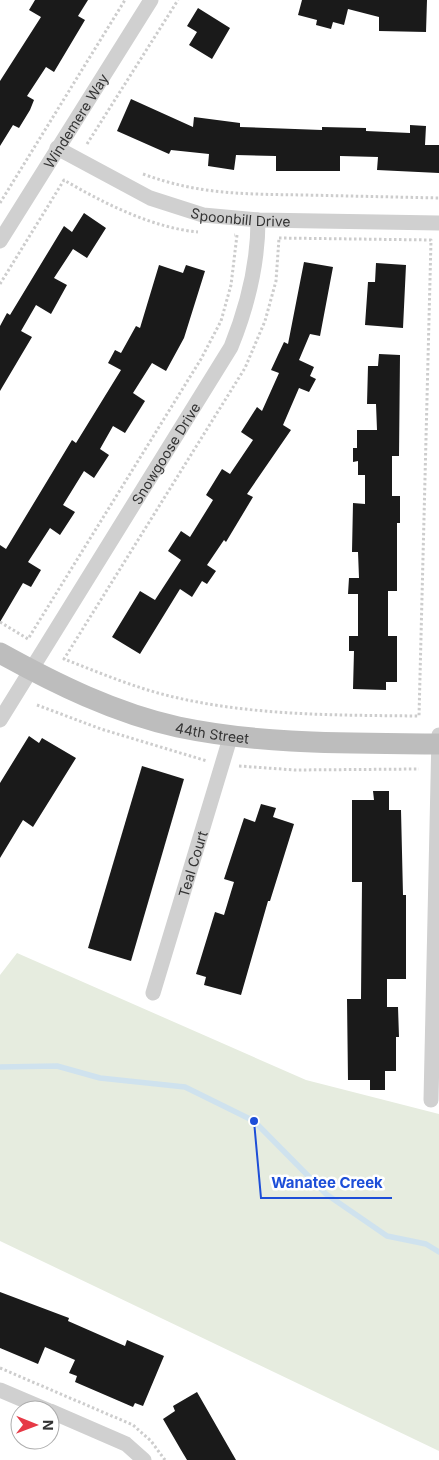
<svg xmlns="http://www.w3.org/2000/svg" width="439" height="1460" font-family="Inter,sans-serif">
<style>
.green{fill:#e6ecdf}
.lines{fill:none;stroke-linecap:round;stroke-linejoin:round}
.stream{stroke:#cfe2ee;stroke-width:5.5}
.building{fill:#1a1a1a}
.path{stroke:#cdcdcd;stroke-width:3;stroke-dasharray:2.5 2.5;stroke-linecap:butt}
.street{stroke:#d0d0d0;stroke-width:15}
.secondary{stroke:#bdbdbd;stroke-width:21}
.labels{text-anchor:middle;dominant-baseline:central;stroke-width:5;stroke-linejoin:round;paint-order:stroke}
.street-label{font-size:14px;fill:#333;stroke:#fff}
.leader{fill:none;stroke:#1d4ed8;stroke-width:2}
.callout-dot{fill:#1d4ed8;stroke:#fff;stroke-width:2}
.callout-label{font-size:15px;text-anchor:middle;font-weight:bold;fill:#1d4ed8;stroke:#fff;stroke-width:5;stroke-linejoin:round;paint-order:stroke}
</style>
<rect width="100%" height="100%" fill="#fff"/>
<!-- green -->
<path class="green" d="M17 953 306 1080 439 1114V1451L0 1241V975Z"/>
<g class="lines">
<!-- stream -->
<path class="stream" d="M0 1067 57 1066 100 1078 185 1087 254 1121 326 1194 387 1236 426 1244 439 1252"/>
</g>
<!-- building -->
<g class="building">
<path d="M35 0H88L78 16 85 20 54 72 46 67 27 96 34 100 30 110 19 128 13 125 0 146V81L41 17 29 10Z"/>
<path d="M302 0H427L426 32 379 31V17L348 9 344 25 333 22 331 29 316 25 317 20 298 15Z"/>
<path d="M198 8 230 28 212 59 189 45 197 32 187 26Z"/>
<path d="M131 99 193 127 194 117 240 123V127L322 130V127L366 128V131L410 133V125L426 126 425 145H439V173L377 170 378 157 340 156V171H276V156L236 155 234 170 208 166 209 154 171 150 169 154 117 131Z"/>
<path d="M84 213 106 228 87 258 73 249 54 278 67 285 51 314 36 305 21 331 32 337 0 391V326L7 313 10 315 64 226 72 232Z"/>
<path d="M304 262 333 267 320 336 310 334 299 360 314 367 310 376 316 379 309 392 299 388 283 425 291 430 247 494 253 497 226 542 224 540 207 565 216 571 207 584 202 581 192 597 180 589 140 654 112 637 140 591 155 600 181 560 168 551 181 531 190 537 213 500 206 495 222 469 230 474 253 440 241 432 257 407 262 411 279 373 271 370 284 342 288 344Z"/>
<path d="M376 263 406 265 403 328 365 325 368 282H375Z"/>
<path d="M159 265 183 273 186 265 205 271 184 338 166 371 152 363 133 393 145 401 125 433 113 426 100 449 109 455 94 478 84 471 63 505 75 512 60 535 50 528 28 562 41 570 31 587 23 583 0 622V545L6 549 72 440 76 443 121 370 108 363 115 350 121 353 136 326 140 328Z"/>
<path d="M379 354 400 355 399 456H392V496H400V523H397V591H388V636H397V682H386V690L353 689 354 651H349V636H358V594H348L349 578H359L358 552H352L353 503 365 504V475H358V461L353 462V448H357V430H377L376 404H367L368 366H378Z"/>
<path d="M29 736 39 743 42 738 76 758 33 827 23 820 0 858V783Z"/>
<path d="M142 766 184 779 131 961 88 948Z"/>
<path d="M373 791H389V810H401L403 895H406V979H387V1007H398L399 1037H396V1071H385V1090H370V1080H348L347 999H361L362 882H352V800H374Z"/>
<path d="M261 804 276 808 273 817 294 824 270 901H268L241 995 204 985 206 977 196 974 215 912 224 915 234 882 224 879 244 818 255 822Z"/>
<path d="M0 1292 69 1318 68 1321 125 1346 127 1340 164 1356 143 1406 135 1403 133 1407 75 1382 77 1376 69 1373 75 1360 45 1347 38 1364 0 1348Z"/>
<path d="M197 1392 236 1460H187L181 1450 163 1419 175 1411 173 1406Z"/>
</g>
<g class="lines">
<!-- path -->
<g class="path">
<path d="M87 144 178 0"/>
<path d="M143 174C200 195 246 194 305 195 350 196 394 197 439 198"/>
<path d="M0 203 125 0"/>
<path d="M279 238 431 240 419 716C331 715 243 716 158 693 126 684 95 671 64 659L245 368 265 321 276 281Z"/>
<path d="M0 284 64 180C103 203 153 228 198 232"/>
<path d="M0 622 28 639 201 359 221 321 231 285 237 235H234"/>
<path d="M37 705 101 729 207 761"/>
<path d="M239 766 295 770 419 769"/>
<path d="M0 1368 133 1425 151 1441 165 1460"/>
</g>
<!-- street -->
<g class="street">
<path id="s1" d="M57 148 150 198 203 215 258 220 439 223"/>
<path id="s2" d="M0 241 151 0"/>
<path id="s3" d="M0 720 231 347C248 305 258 265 258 220"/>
<path id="s4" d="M153 993 231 735"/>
<path d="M431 1100 439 735"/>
<path d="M0 1390 47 1410"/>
<path d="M50 1411 126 1444 144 1460"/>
</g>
<!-- secondary -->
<path class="secondary" id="s5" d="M0 653C56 684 115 713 178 727 264 745 352 743 439 744"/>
</g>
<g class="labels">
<!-- street labels -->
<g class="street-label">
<text stroke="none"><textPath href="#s2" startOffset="142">Windemere Way</textPath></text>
<text stroke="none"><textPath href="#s1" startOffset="199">Spoonbill Drive</textPath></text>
<text stroke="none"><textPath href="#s3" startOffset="314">Snowgoose Drive</textPath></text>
<text stroke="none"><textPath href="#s5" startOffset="228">44th Street</textPath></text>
<text stroke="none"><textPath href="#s4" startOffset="135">Teal Court</textPath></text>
</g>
</g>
<!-- callouts -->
<path class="leader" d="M254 1121L261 1198H392"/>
<circle class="callout-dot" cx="254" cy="1121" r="5"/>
<g class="callout-label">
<text x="327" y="1188">Wanatee Creek</text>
</g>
<!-- north arrow -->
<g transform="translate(35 1425) rotate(91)"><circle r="24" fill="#ffffff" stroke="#adadad"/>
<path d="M0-4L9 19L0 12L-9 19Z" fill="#e63946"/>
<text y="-8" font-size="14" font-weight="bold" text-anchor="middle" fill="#333333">N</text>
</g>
</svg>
